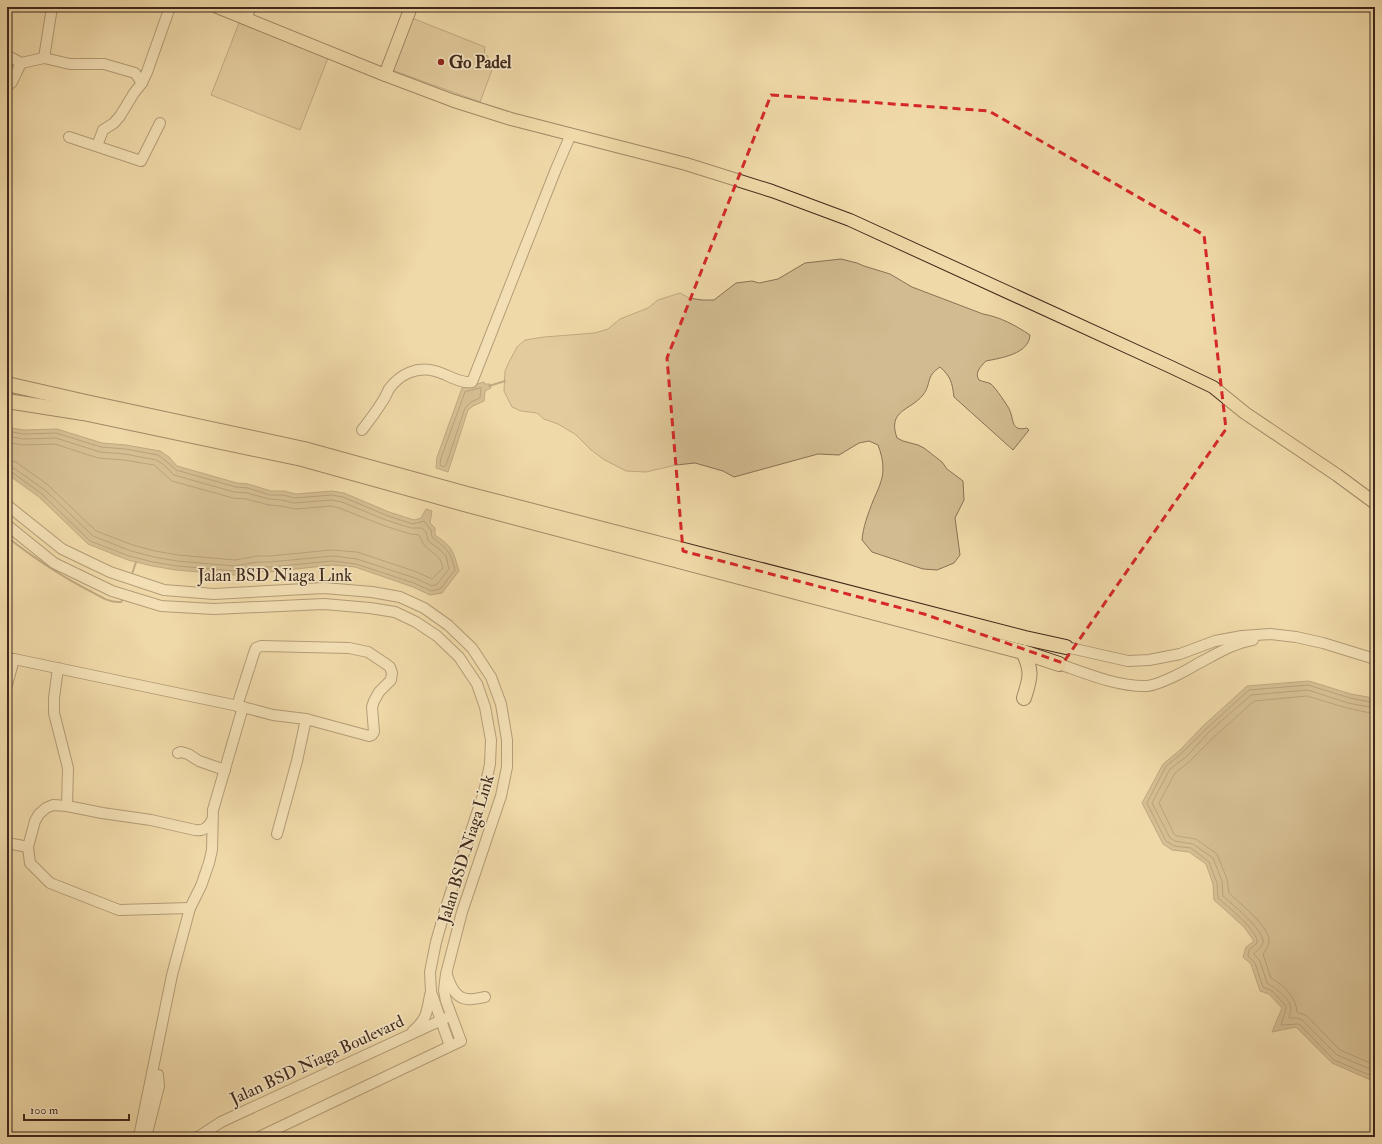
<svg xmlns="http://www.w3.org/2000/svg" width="1382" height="1144" font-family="'IM FELL Double Pica',serif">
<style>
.green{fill:#d2bb90;stroke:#887255}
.water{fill:#b49d78;stroke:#856e52}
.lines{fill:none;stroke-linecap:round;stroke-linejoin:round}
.shore{stroke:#7a6249;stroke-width:1}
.stream{stroke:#856e52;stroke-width:2}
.minor-casing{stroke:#6b543e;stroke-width:12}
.major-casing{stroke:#3f281a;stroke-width:14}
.highway-casing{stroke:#3f281a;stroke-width:16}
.minor{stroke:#f5e6c6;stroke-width:10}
.major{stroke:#f0d9a8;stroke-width:12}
.highway{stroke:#f0d9a8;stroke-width:14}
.marked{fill:none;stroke:#d62828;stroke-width:3;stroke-dasharray:8 5;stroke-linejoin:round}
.poi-dot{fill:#8f2418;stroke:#f5e6c6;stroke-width:1.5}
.labels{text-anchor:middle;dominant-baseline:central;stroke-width:3.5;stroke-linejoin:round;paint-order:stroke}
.poi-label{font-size:17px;font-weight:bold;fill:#3f281a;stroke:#f5e6c6;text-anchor:start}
.street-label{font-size:17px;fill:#3f281a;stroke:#f5e6c6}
</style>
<rect width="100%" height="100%" fill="#f0d9a8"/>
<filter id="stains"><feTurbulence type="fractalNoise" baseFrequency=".005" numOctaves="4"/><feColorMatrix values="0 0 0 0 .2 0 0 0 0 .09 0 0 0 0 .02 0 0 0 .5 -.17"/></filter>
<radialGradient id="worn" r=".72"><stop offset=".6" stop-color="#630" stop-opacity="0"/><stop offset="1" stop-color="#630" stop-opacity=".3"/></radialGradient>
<!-- green -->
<g class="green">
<path d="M412 18 485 47 484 55 488 56 487 68 492 70 480 102 392 70Z"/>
<path d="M239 23 328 58 300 130 211 95Z"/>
<path d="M841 259 857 263 864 266 890 274 912 287 983 314C1000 317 1015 325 1030 335 1029 354 1001 358 986 361 981 366 974 373 979 380 983 382 988 382 991 384 994 386 1009 407 1010 411 1014 420 1011 432 1027 428L1029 430 1013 450 954 397C952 382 951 377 940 367 925 377 932 383 923 395 910 411 887 410 897 438L903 441 918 445 924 448 942 462 947 469 963 481 964 500 955 518 960 555 954 563 937 570 923 569 872 552 862 540C863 527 868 514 873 501 877 491 883 481 883 469 883 460 881 453 878 445L869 441 859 443 839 455 818 454 734 477 723 471 695 463 676 465 646 472 626 471 603 459 590 449 575 434 558 424 544 419 537 413 521 411 512 407 504 391 505 371 509 362 517 347 525 340 544 337 595 333 608 329 620 319 648 308 658 300 680 293 689 298 702 300H714L736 283 752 281 759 283 778 279 805 263Z"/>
</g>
<!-- water -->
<g class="water">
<path d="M484 382 485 384H490L491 388 485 391 484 401 473 406 468 410 448 472 436 468 437 457 462 388Z"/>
<path d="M7 427 23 430 57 429 102 443 126 445 160 451 169 457 177 466 237 483 248 484 271 491H284L296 494 332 491 344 493 389 512 414 520 421 518 426 509 432 511 430 523 435 528V535C453 547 453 551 459 571L442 593 430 595 413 587 355 567 332 565 270 572 259 571 235 575 176 570 152 566 128 560 88 544 39 497 7 474Z"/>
<path d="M1309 681 1351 694 1368 697 1375 700V1081L1366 1078 1332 1063 1296 1027 1272 1032 1282 1008 1269 994 1260 991 1251 964 1243 957 1246 947 1254 941 1244 927 1214 900 1213 884 1206 864 1189 852 1172 850 1163 844 1142 803 1163 764 1180 750 1203 726 1247 686Z"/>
</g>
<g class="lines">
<!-- shore -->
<g class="shore">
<path d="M481 388 480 398 471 402 465 408 446 465 444 467 441 466 440 464 441 458 465 392Z"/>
<path d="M7 431 23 434 56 433 101 447 125 449 158 455 166 461 176 470 236 487 248 488 270 495H283L295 498 332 495 343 497 388 516 413 524 424 521 431 530 432 537C447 549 451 552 455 570L440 589 431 591 414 583 356 564 332 561 270 567H258L235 571 177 566 153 562 129 556 90 541 42 494 13 473 7 471"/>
<path d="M7 436 23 439 56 438 100 452 125 454 156 460 163 464 174 475 234 492 247 493 269 499 282 500 294 503 332 500 342 502 386 520 411 528H422L426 532 428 541 438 548 446 556 449 569 437 584 432 586 415 578 357 559 333 556 270 562H257L235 566 177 561 154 557 131 551 93 536 45 490 15 469 7 466"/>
<path d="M7 442 22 445 55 444 98 458 124 460 154 465 172 481 233 498 246 499 269 505 281 506 295 509 331 506 339 508 385 526 410 534 419 535 424 545 440 559 443 568 432 579 417 572 357 552 331 550 270 556H257L235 560 178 555 155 551 133 545 96 531 48 485 16 462 7 460"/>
<path d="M1375 703 1350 698 1308 685 1249 690 1206 729 1182 753 1166 766 1147 803 1166 841 1174 846 1191 848 1209 862 1217 883 1218 898C1227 906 1259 931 1257 943L1249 950 1248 956 1255 963 1263 987 1272 991 1286 1006V1009L1281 1025 1299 1024 1334 1060 1367 1074 1375 1076"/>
<path d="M1375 708 1348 703 1308 690 1251 695 1209 732 1186 757 1170 769 1152 803 1170 838 1175 841 1193 844 1213 858 1222 881 1223 896C1232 904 1264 930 1263 942 1262 948 1256 950 1254 954L1260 961 1267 983C1274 987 1291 999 1291 1009 1291 1012 1289 1015 1289 1018H1297L1302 1020 1337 1055 1375 1071"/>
<path d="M1375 714 1347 708 1307 696 1254 701 1214 737 1190 761 1175 773 1159 803 1174 834 1177 836 1196 839 1217 854 1227 879 1229 893C1239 903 1268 925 1269 940 1269 946 1266 950 1263 954L1271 978C1284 985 1296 997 1297 1012L1307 1016 1340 1050 1375 1065"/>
</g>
<!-- stream -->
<g class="stream">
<path d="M489 386 505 381"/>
<path d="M7 537C34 558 62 577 92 592 101 597 110 603 121 602L123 599"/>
<path d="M132 574 136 562"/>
</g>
<defs>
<g id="minor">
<path d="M246 18 251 7"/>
<path d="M12 58 21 63"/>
<path d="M44 58 52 7"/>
<path d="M7 86 12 82 21 63 44 58 70 64H104L135 73 142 83"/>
<path d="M69 137 141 161 160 123"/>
<path d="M97 146 103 130 114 123 120 116 134 93 142 83 147 72 170 7"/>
<path d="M362 430C369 421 376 412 382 402 385 398 387 393 389 389 400 374 417 366 435 371 447 374 460 384 472 382L556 169 571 134"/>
<path d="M7 505 62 549 110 572 164 590 214 594 324 588 372 592 400 597 424 608 448 625 472 648 491 677 501 704 507 740V767L501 796 462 912 446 974 444 990 446 1001 461 1041 259 1137"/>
<path d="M7 525 54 563 112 591 161 606 214 609 324 604 370 608 395 612 416 622 437 636 459 657 477 684 485 707 491 740 490 764 484 792 446 907 436 942 430 972 431 992 450 1046"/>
<path d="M1066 647 1128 661 1149 660 1180 654 1215 641 1242 636 1270 634 1296 637 1323 643 1375 659"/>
<path d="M7 659H14L243 707 213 810 212 850 209 863 201 886 190 908 172 975 140 1132 138 1137"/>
<path d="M1059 664C1085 673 1118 687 1147 686 1159 685 1186 671 1197 664 1215 655 1233 643 1253 640"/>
<path d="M58 668 54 698V713L68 768 67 806"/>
<path d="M7 685 14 659"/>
<path d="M237 706 254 653 256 648 261 646 349 648 368 652 386 664 390 667 392 673 391 680 379 692 374 701 372 707 374 732 372 735 369 736 306 719 273 715 243 707"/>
<path d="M178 753 181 752 188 754 199 761 225 770"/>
<path d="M277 834 297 761 306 719"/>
<path d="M7 843 28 847"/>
<path d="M190 908 119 910 50 883 30 863 28 847 35 821 39 814 46 808 53 805 67 806 102 813 151 820 195 830C204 831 208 828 212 820"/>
<path d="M447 975C450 985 456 999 468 999 473 1000 479 998 485 997"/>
<path d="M413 1031C427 1019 427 1012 430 995"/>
<path d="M146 1137 159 1086 158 1075 152 1074"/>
<path d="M198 1137 221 1122 446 1018"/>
</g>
<g id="major">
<path d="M217 7 385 75 454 101 511 119 686 164 772 191 850 220 1171 367 1213 387 1245 413 1337 475 1375 503"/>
<path d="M385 75 411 7"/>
</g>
<g id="highway">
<path d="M7 384 86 402 304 449 467 494 1025 638 1066 647"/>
<path d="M7 401 83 413 302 459 464 504 1023 652 1059 664"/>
<path d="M1023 652C1033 671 1030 679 1024 698"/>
</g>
</defs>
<!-- minor casing -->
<use href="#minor" class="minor-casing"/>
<!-- major casing -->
<use href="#major" class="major-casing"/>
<!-- highway casing -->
<use href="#highway" class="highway-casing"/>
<!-- minor -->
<use href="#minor" class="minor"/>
<!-- major -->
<use href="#major" class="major"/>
<!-- highway -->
<use href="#highway" class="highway"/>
</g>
<!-- marked area -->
<path d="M0 0H1382V1144H0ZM771 95 989 111 1204 235 1226 429 1063 663 924 614 683 551 667 358Z" fill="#f0d9a8" fill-opacity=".55" fill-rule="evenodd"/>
<path class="marked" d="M771 95 989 111 1204 235 1226 429 1063 663 924 614 683 551 667 358Z"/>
<!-- markers -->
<circle class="poi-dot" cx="441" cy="62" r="4"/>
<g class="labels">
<!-- poi labels -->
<g class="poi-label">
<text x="449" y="62">Go Padel</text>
</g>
<!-- street labels -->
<g class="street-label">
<text x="275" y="575">Jalan BSD Niaga Link</text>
<text transform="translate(466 849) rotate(-73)">Jalan BSD Niaga Link</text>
<text transform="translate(317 1060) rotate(-25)">Jalan BSD Niaga Boulevard</text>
</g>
</g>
<!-- margin -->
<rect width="1382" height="1144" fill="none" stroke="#f0d9a8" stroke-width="24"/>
<rect x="8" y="8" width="1366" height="1128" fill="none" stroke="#3f281a" stroke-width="2"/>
<rect x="12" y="12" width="1358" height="1120" fill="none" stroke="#3f281a"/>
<!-- scale -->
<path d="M24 1114v6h105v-6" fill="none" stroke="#3f281a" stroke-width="2"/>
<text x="30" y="1114" font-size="12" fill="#3f281a" stroke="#f5e6c6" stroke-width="3" paint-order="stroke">100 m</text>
<rect width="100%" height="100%" filter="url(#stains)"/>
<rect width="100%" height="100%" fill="url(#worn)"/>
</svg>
